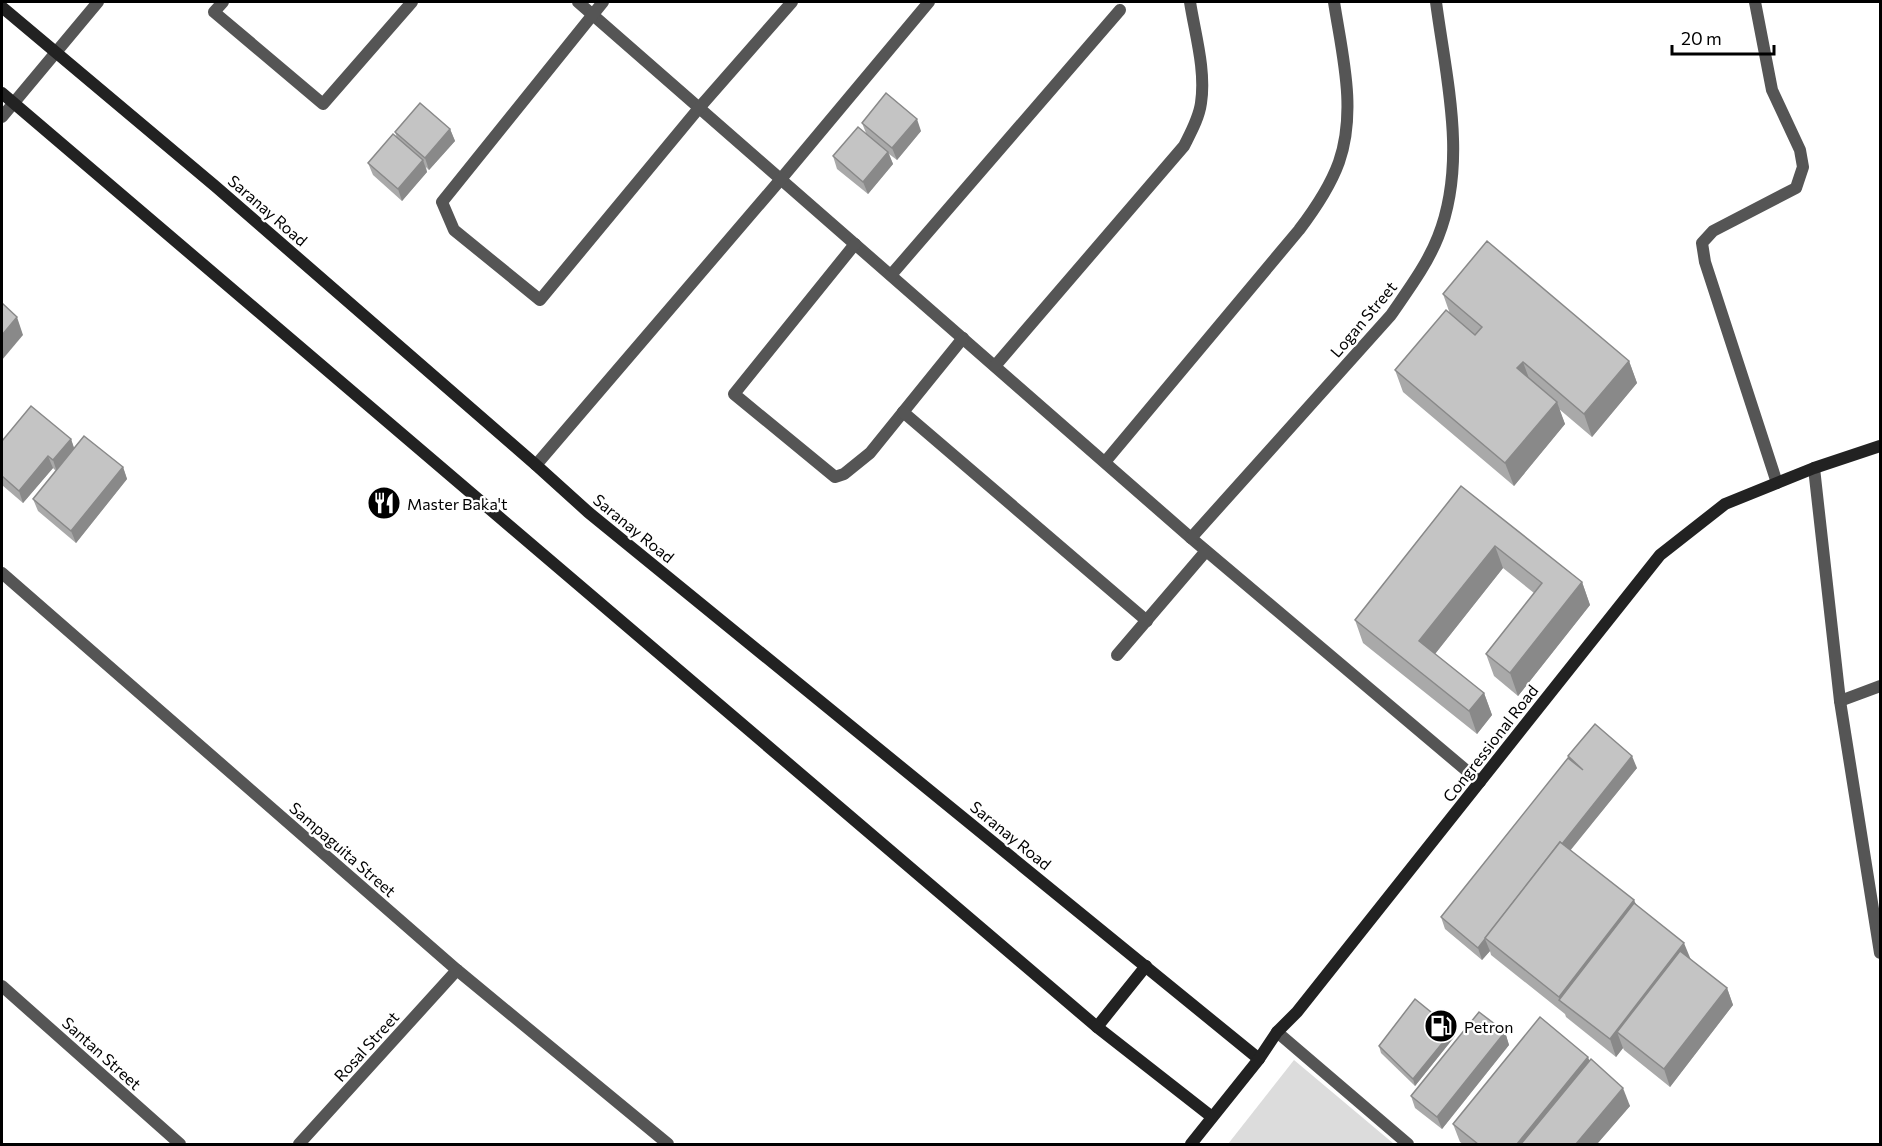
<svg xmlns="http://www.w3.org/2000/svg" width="1882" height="1146" font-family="Commissioner,sans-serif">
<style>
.green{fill:#dcdcdc}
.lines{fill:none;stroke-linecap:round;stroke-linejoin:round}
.street{stroke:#555;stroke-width:12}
.secondary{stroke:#222;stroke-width:12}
.wall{fill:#a9a9a9}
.shaded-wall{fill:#898989}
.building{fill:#c4c4c4;stroke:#898989;stroke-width:1.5}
.labels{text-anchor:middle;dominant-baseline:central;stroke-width:4.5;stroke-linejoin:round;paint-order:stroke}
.street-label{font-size:16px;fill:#000;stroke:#fff}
.poi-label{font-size:16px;fill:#000;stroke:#fff;text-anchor:start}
</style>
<rect width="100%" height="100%" fill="#fff"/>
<!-- green -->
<path class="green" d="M1294 1060 1394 1144H1228Z"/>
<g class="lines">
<!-- street -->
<g class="street">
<path d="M223 2 214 12 323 104 412 2"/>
<path d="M578 2 1191 538 1480 782"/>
<path d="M603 2 442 202 454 230 540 300 699 108 792 2"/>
<path d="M1755 2 1772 90 1800 150 1803 167 1796 188 1713 231 1702 243 1705 262 1777 483"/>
<path d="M2 117 98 2"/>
<path d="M855 244 734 394 835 477 844 474 870 453 963 338"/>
<path d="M891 275 1120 10"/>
<path d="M995 366 1184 146C1191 132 1199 118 1201 103 1206 70 1195 34 1190 2"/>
<path d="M903 412 1147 621"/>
<path d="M1105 462 1299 230C1315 209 1330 187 1339 162 1357 110 1342 54 1334 2"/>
<path d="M536 465 781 179 929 2"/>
<path d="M1814 468 1840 701 1880 953"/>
<path d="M1191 538 1391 315C1408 290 1427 265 1438 237 1468 162 1446 78 1436 2"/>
<path d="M2 573 457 970 668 1144"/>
<path d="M1117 655 1206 551"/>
<path d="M1840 701 1880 686"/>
<path d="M2 986 180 1144"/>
<path d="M1277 1032 1408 1144"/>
<path d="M299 1144 457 970"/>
</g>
<!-- secondary -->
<g class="secondary">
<path d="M2 7 215 186 536 465 588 512 1259 1059"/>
<path d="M2 93 1097 1027 1212 1117"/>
<path d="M1097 1027 1146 966"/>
<path d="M1191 1144 1259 1059 1277 1032 1297 1012 1660 555 1725 504 1814 468 1880 446"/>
</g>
</g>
<!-- wall -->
<g class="wall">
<path d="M862 123 921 131 897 160 889 154 893 164 868 194 837 169 833 156 866 133Z"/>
<path d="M450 129 455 141 429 170 426 167 427 172 402 201 373 175 368 163 397 138 395 132Z"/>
<path d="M1443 294 1629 361 1637 383 1592 437 1559 409 1565 424 1514 486 1403 392 1395 370 1450 314Z"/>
<path d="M71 439 74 448 123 467 127 479 76 543 38 511 33 499 56 471 53 468 23 503 2 485V441Z"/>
<path d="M1461 486 1582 582 1590 605 1518 696 1494 676 1486 654 1534 593 1503 568 1435 654 1484 693 1492 715 1477 734 1363 643 1355 620Z"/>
<path d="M1568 756 1637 768 1570 850 1634 900 1636 904 1690 959 1727 988 1733 1005 1670 1087 1624 1050 1623 1048 1616 1057 1566 1017 1565 1014 1491 955 1490 951 1482 960 1445 929 1441 917 1569 759Z"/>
<path d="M1453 1030 1455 1036 1415 1086 1381 1053 1379 1046Z"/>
<path d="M1505 1032 1509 1045 1442 1129 1415 1108 1411 1096Z"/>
<path d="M1590 1060 1630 1106 1597 1144H1463L1460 1142 1453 1124Z"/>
</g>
<!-- shaded-wall -->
<g class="shaded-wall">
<path d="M917 119 921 131 897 160 892 148Z"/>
<path d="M450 129 455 141 429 170 425 158Z"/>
<path d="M888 152 893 164 868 194 863 182Z"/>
<path d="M423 160 427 172 402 201 398 189Z"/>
<path d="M17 317 23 335 2 360V335Z"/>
<path d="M1629 361 1637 383 1592 437 1584 414Z"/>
<path d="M1523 362 1531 384 1517 368Z"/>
<path d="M1557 402 1565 424 1514 486 1505 463Z"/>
<path d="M71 439 75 451 57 472 53 460Z"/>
<path d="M48 456 53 468 23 503 19 491Z"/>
<path d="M123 467 127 479 76 543 71 531Z"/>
<path d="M1495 546 1503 568 1427 664 1419 641Z"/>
<path d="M1582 582 1590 605 1518 696 1510 673Z"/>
<path d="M1484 693 1492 715 1477 734 1469 711Z"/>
<path d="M1632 756 1637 768 1494 945 1485 938Z"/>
<path d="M1634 900 1640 918 1560 1000 1559 997Z"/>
<path d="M1485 939 1490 951 1482 960 1478 948Z"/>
<path d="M1684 943 1691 960 1617 1032 1623 1048 1616 1057 1610 1039Z"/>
<path d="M1727 988 1733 1005 1670 1087 1664 1069Z"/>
<path d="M1453 1030 1455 1036 1415 1086 1413 1079Z"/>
<path d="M1505 1032 1509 1045 1442 1129 1437 1117Z"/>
<path d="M1588 1057 1595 1074 1538 1144H1517Z"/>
<path d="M1623 1088 1630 1106 1597 1144H1576Z"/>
</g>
<!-- building -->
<g class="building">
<path d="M886 93 917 119 892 148 862 123Z"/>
<path d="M420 103 450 129 425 158 395 132Z"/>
<path d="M858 127 888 152 863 182 833 156Z"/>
<path d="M393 134 423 160 398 189 368 163Z"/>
<path d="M1487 241 1629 361 1584 414 1523 362 1517 368 1557 402 1505 463 1395 370 1446 310 1475 335 1482 327 1443 294Z"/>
<path d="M2 303 17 317 2 335Z"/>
<path d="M31 406 71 439 53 460 48 456 19 491 2 476V441Z"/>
<path d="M84 436 123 467 71 531 33 499Z"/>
<path d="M1461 486 1582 582 1510 673 1486 654 1542 583 1495 546 1419 641 1484 693 1469 711 1355 620Z"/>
<path d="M1595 724 1632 756 1562 844 1560 842 1478 948 1441 917 1568 758 1583 770 1568 756Z"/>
<path d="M1560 842 1634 900 1559 997 1485 938Z"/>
<path d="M1634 903 1684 943 1610 1039 1559 1000Z"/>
<path d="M1680 951 1727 988 1664 1069 1617 1032Z"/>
<path d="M1415 999 1453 1030 1413 1079 1379 1046Z"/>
<path d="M1479 1012 1505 1032 1437 1117 1411 1096Z"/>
<path d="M1540 1017 1588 1057 1517 1144H1478L1453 1124Z"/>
<path d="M1591 1059 1623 1088 1576 1144H1521Z"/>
</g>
<!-- icons -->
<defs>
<symbol id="restaurant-disc" viewBox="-11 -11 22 22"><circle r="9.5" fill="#000" stroke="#fff"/><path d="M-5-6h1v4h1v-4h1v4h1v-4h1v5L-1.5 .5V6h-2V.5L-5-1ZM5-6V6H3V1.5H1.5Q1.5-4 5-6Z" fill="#fff"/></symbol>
<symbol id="fuel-disc" viewBox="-11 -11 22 22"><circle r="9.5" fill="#000" stroke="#fff"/><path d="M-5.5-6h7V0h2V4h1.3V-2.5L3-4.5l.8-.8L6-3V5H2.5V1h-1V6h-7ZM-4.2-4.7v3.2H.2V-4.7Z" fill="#fff"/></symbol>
</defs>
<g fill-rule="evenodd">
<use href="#restaurant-disc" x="365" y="484" width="38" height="38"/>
<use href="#fuel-disc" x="1422" y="1007" width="38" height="38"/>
</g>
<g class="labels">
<!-- street labels -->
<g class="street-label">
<text transform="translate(268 210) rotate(41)">Saranay Road</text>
<text transform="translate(1363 319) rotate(-50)">Logan Street</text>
<text transform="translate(634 528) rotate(39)">Saranay Road</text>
<text transform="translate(1490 743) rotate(-52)">Congressional Road</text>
<text transform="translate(1011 835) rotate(39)">Saranay Road</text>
<text transform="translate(343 849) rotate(41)">Sampaguita Street</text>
<text transform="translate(366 1046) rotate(-48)">Rosal Street</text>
<text transform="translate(102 1053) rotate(42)">Santan Street</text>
</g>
<!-- poi labels -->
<g class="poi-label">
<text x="407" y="503">Master Baka't</text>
<text x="1464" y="1026">Petron</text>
</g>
</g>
<!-- border -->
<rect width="1882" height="1146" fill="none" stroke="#000000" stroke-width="6"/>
<!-- scale -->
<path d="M1672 45v9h102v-9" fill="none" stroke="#000000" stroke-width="3"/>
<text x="1681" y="45" font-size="18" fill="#000000" stroke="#ffffff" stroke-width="4.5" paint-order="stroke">20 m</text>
</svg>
